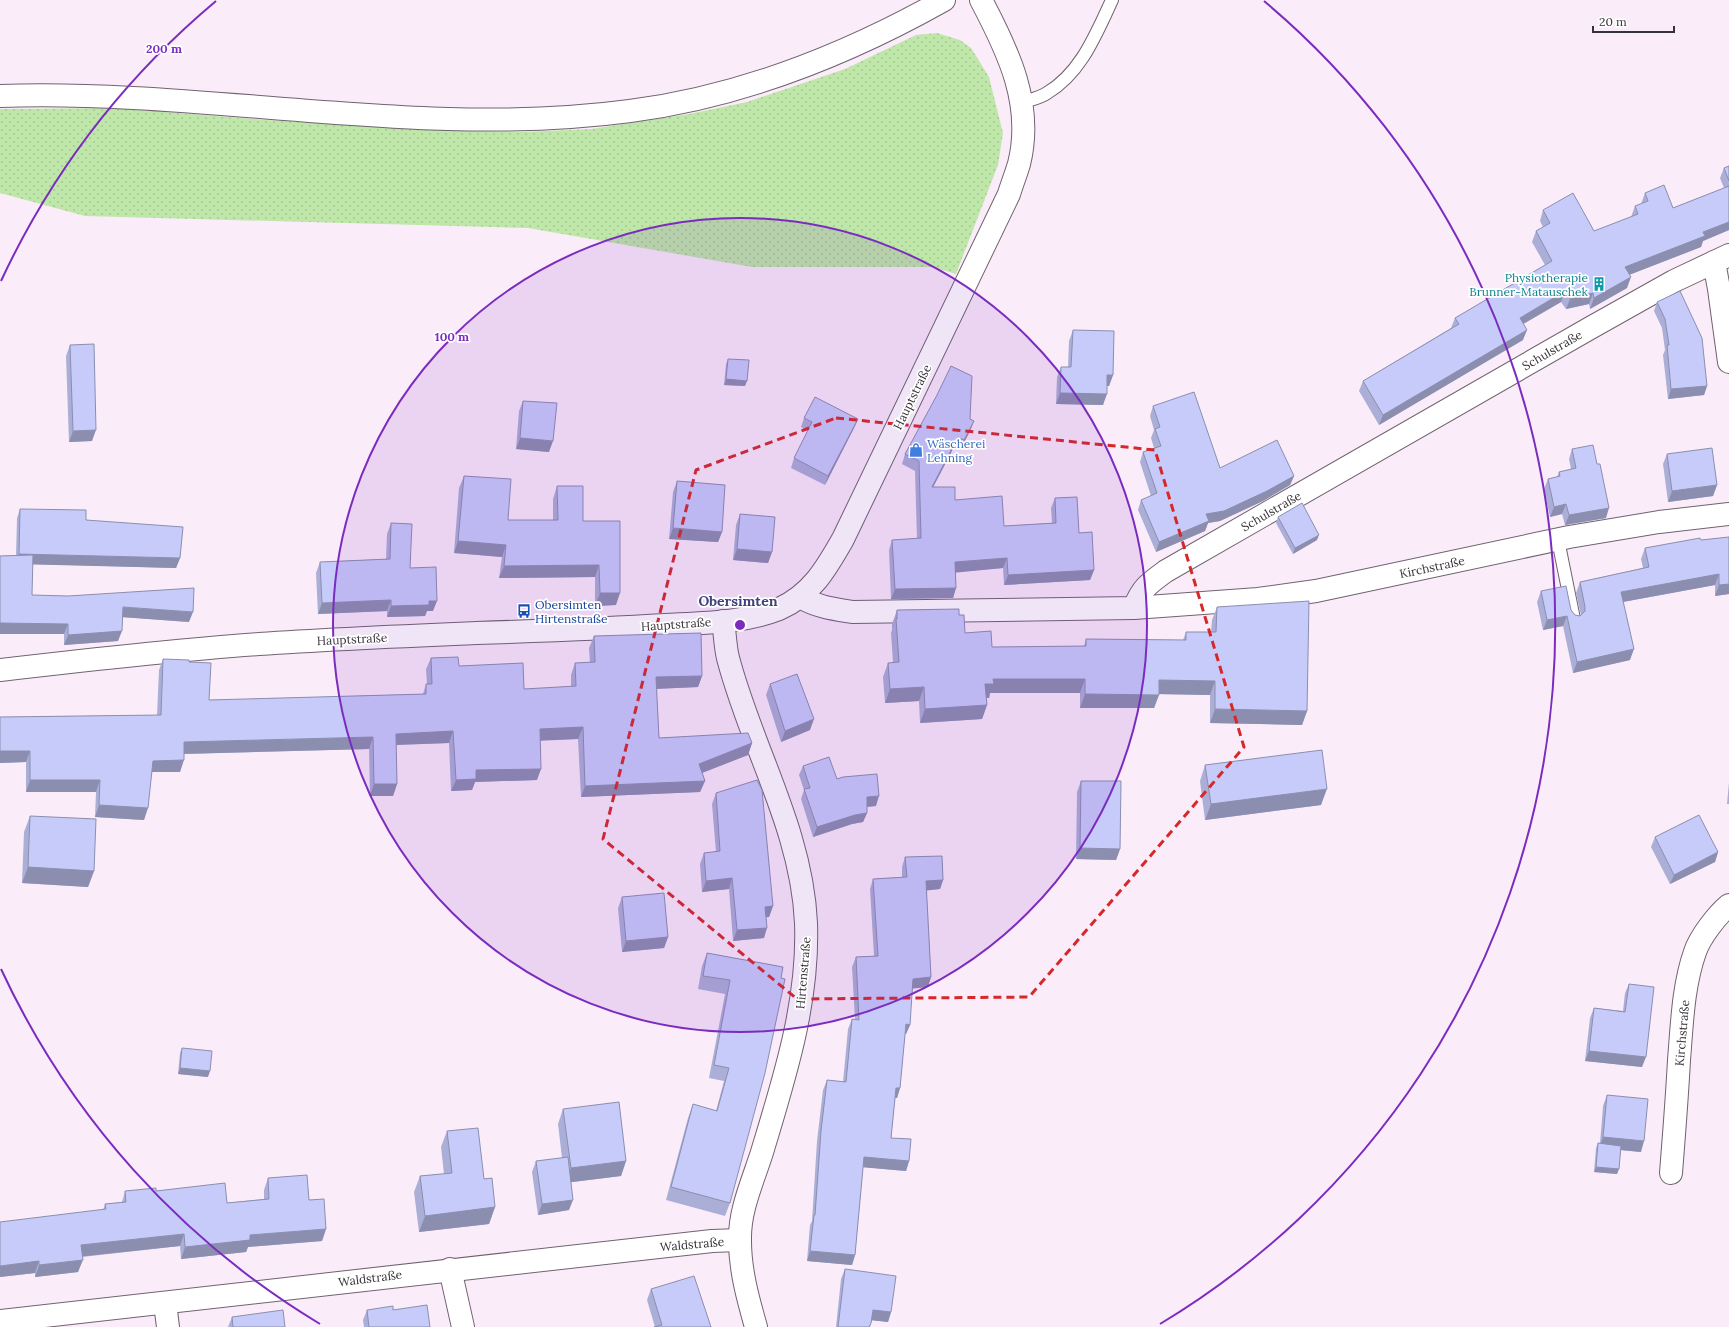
<svg xmlns="http://www.w3.org/2000/svg" width="1729" height="1327" font-family="Lora,serif">
<style>
.grass{fill:url(#grass-dots)}
.lines{fill:none;stroke-linecap:round;stroke-linejoin:round}
.service-casing{stroke:#70636f;stroke-width:14}
.minor-casing{stroke:#70636f;stroke-width:24}
.secondary-casing{stroke:#70636f;stroke-width:24}
.service{stroke:#fff;stroke-width:12}
.minor{stroke:#fff;stroke-width:22}
.secondary{stroke:#fff;stroke-width:22}
.wall{fill:#abafd7}
.shaded-wall{fill:#8b8eaf}
.building{fill:#c7cbfa;stroke:#8b8eaf}
.marked{fill:none;stroke:#d62828;stroke-width:3;stroke-dasharray:8 5;stroke-linejoin:round}
.ring{fill:none;stroke:#7b2cbf;stroke-width:2}
.labels{text-anchor:middle;dominant-baseline:central;stroke-width:3.5;stroke-linejoin:round;paint-order:stroke}
.culture-label{font-size:12px;fill:#0d838f;stroke:#fff;text-anchor:end}
.street-label{font-size:12px;fill:#373237;stroke:#fff}
.shop-label{font-size:12px;fill:#366cbe;stroke:#fff;text-anchor:start}
.transit-label{font-size:12px;fill:#164399;stroke:#fff;text-anchor:start}
.quarter-label{font-size:14px;font-weight:bold;fill:#3f407d;stroke:#fff}
.centre{fill:#7b2cbf;stroke:#fff;stroke-width:2}
.ring-label{font-size:12px;text-anchor:middle;font-weight:bold;fill:#7b2cbf;stroke:#fff;stroke-width:3.5;stroke-linejoin:round;paint-order:stroke}
</style>
<defs>
<pattern id="grass-dots" width="8" height="8" patternUnits="userSpaceOnUse"><rect width="8" height="8" fill="#bfe7a9"/><path d="M2 2h.1M6 6h.1" fill="none" stroke="#a5c792" stroke-width="1.8" stroke-linecap="round"/></pattern>
</defs>
<rect width="100%" height="100%" fill="#fbecfa"/>
<!-- grass -->
<path class="grass" d="M937 33 960 40 971 48 978 59 989 77 1003 133 998 165 956 274 933 267H752L528 228 85 216 0 193V109L116 108 267 120 462 131 523 132 591 129 689 114 747 102 845 69 916 35Z"/>
<g class="lines">
<defs>
<g id="service">
<path d="M1021 103C1029 100 1040 98 1047 93 1081 73 1096 34 1112 0"/>
<path d="M1558 540 1574 619"/>
</g>
<g id="minor">
<path d="M1714 262 1719 289 1729 362"/>
<path d="M800 597C817 607 833 609 852 612L1134 608 1258 599 1316 591 1569 537 1659 522 1729 514"/>
<path d="M1134 608C1142 588 1148 584 1166 571L1592 327 1674 281 1729 255"/>
<path d="M723 621C725 633 725 646 728 658 751 747 802 829 806 923 809 1001 785 1076 763 1149 754 1179 739 1209 740 1241 740 1270 748 1299 756 1327"/>
<path d="M0 670C86 660 173 650 259 644 331 639 404 636 476 633 539 631 602 629 665 625 703 623 743 623 779 609 811 595 826 569 843 539L1009 194C1012 184 1016 174 1019 164 1034 104 1008 51 981 0"/>
<path d="M1671 1173C1674 1135 1677 1098 1679 1060 1682 1024 1683 986 1695 952 1700 937 1717 915 1729 905"/>
<path d="M450 1269 463 1327"/>
<path d="M165 1303 168 1327"/>
<path d="M0 1321C238 1295 475 1266 712 1241L740 1240"/>
</g>
<path id="secondary" d="M0 96C210 89 420 139 630 111 739 97 848 54 944 0"/>
</defs>
<!-- service casing -->
<use href="#service" class="service-casing"/>
<!-- minor casing -->
<use href="#minor" class="minor-casing"/>
<!-- secondary casing -->
<use href="#secondary" class="secondary-casing"/>
<!-- service -->
<use href="#service" class="service"/>
<!-- minor -->
<use href="#minor" class="minor"/>
<!-- secondary -->
<use href="#secondary" class="secondary"/>
</g>
<!-- wall -->
<g class="wall">
<path d="M1729 166V230L1703 241 1701 247 1629 275 1627 288 1590 309 1589 304 1566 309 1561 302 1523 324V340L1379 425 1359 391 1363 381 1451 328 1455 318 1545 265 1532 242 1536 231 1543 227 1540 221 1543 210 1594 231 1631 217 1635 206 1641 204 1645 193 1673 208 1724 188 1720 178 1724 168Z"/>
<path d="M1657 302 1707 386 1704 395 1668 399 1663 355 1665 350 1662 328 1654 311Z"/>
<path d="M1073 330 1113 375 1109 386H1107L1103 405 1056 404 1057 377 1061 367H1068L1069 341Z"/>
<path d="M70 345 92 441 69 442 66 356Z"/>
<path d="M728 359 745 386 724 385 726 364Z"/>
<path d="M523 401 549 452 516 449 519 411Z"/>
<path d="M1153 406 1220 468 1294 476 1290 485 1263 501 1220 521 1208 523 1205 531 1156 552 1138 510 1141 500 1151 496 1140 462 1143 452 1154 448 1151 438 1154 430 1150 416Z"/>
<path d="M804 418 858 419 854 428 825 485 791 468 794 458 808 431 801 427Z"/>
<path d="M970 419 974 421 970 431 960 450 954 447 933 487 955 500 1004 526 1052 523 1051 508 1055 498 1079 533 1094 570 1090 580 1004 585 1003 568 956 572V588L953 598 891 599 889 550 892 540 917 539 915 471 902 464 905 454Z"/>
<path d="M1572 449 1606 518 1565 525 1562 514 1550 517 1544 489 1548 479 1557 477 1559 472 1571 469 1569 459Z"/>
<path d="M1667 454 1717 485 1713 496 1668 502 1663 464Z"/>
<path d="M464 476 508 520H553V499L557 486 583 521 616 605 595 606V577L499 578 502 557 454 553 459 488Z"/>
<path d="M677 481 722 532 718 542 669 539 673 492Z"/>
<path d="M20 509 86 520 180 558 176 568 32 564V595L189 622 123 617 118 641 64 645V634H0V556L16 555 17 518Z"/>
<path d="M740 514 772 552 768 563 733 560 736 525Z"/>
<path d="M1278 517 1317 540 1293 554 1276 523Z"/>
<path d="M391 523 410 568 433 611H427L425 616 387 617V611L318 614 316 573 320 562 386 559 387 534Z"/>
<path d="M1729 537V594L1715 596V585L1623 602 1630 660 1573 673 1563 626 1543 630 1537 602 1541 591 1571 610 1575 615 1580 616 1581 615 1576 593 1580 582 1643 568 1641 559 1645 548 1701 540Z"/>
<path d="M1217 607 1307 711 1302 725 1210 723V695L1159 694 1154 708H1080V693H990L989 698H986L987 705 982 719 920 723 919 701 885 703 883 677 888 663H893L891 633 892 630V624L897 610 959 615 965 633 992 647 1084 646 1086 639 1183 640 1186 632H1211L1212 620Z"/>
<path d="M594 636 702 676 698 687 656 689 659 738 752 743 748 755 702 773 705 781 700 792 581 797 578 739 540 740 537 780 475 782 472 790 451 791 449 743 396 745 397 784 393 796H370L369 749 184 754 180 772H152L144 820 95 817 96 792H26V762L0 763V717L157 715 159 670 163 659 189 662 209 700 423 694 426 684H427L426 669 431 658 459 666 524 689 571 687V675L575 663H590L589 648Z"/>
<path d="M770 684 810 730 781 742 766 695Z"/>
<path d="M1205 765 1321 805 1205 820 1200 781Z"/>
<path d="M803 766 876 806 867 807V813L863 822 852 824 813 837 801 799 804 790 799 775Z"/>
<path d="M1081 781 1120 849 1116 860 1076 859 1077 792Z"/>
<path d="M1729 782V804H1727Z"/>
<path d="M716 793 773 906 769 917H766L764 938 733 941 729 889 702 892 700 864 704 853 716 852 712 804Z"/>
<path d="M30 816 94 871 88 887 22 883 24 832Z"/>
<path d="M1655 837 1718 852 1715 862 1670 884 1651 847Z"/>
<path d="M905 857 943 880 940 889 926 890 931 977 928 987 912 988 910 1025 906 1034H905L900 1088 897 1098H895L891 1138 909 1161 906 1171 863 1167 855 1255 852 1265 807 1261 810 1225 812 1221 817 1141 823 1090 827 1080 843 1082 848 1029 852 1019H855L852 967 856 957 874 956 870 889 873 879 902 877V867Z"/>
<path d="M622 897 668 937 664 948 622 952 618 908Z"/>
<path d="M707 953 783 967 730 1203 725 1216 666 1200 688 1118 693 1104 716 1111 724 1081 709 1078 725 994 698 989 702 966Z"/>
<path d="M1629 984 1642 1067 1585 1061 1590 1018 1594 1008 1623 1011 1625 993Z"/>
<path d="M182 1048 208 1077 178 1074 180 1053Z"/>
<path d="M1607 1095 1641 1152 1621 1150 1617 1174 1594 1172 1596 1148 1598 1143H1600L1603 1106Z"/>
<path d="M563 1109 626 1161 621 1176 571 1182 569 1210 538 1215 532 1172 536 1161 562 1158 558 1124Z"/>
<path d="M447 1131 484 1179 495 1207 489 1224 419 1232 414 1192 420 1176 444 1174 441 1147Z"/>
<path d="M268 1178 309 1200 326 1229 322 1241 248 1247 246 1252 181 1259 180 1246 82 1257 78 1272 35 1277V1273L0 1277 103 1210 105 1204 122 1202 125 1191H156L227 1203 264 1199V1190Z"/>
<path d="M845 1269 891 1312 888 1322 872 1320 870 1327H836L841 1279Z"/>
<path d="M651 1289 711 1327H655L647 1300Z"/>
<path d="M367 1310H393L430 1327H364L363 1320Z"/>
<path d="M232 1317 285 1327H228Z"/>
</g>
<!-- shaded-wall -->
<g class="shaded-wall">
<path d="M1729 222V230L1703 241 1701 247 1621 278 1625 267 1703 232Z"/>
<path d="M1631 277 1627 288 1590 309 1594 298Z"/>
<path d="M1565 291 1561 302 1516 328 1520 318Z"/>
<path d="M1593 293 1589 304 1566 309 1570 299Z"/>
<path d="M1527 330 1523 340 1379 425 1383 415Z"/>
<path d="M1107 375H1113L1109 386H1103Z"/>
<path d="M726 379 747 381 745 386 724 385Z"/>
<path d="M1707 386 1704 395 1668 399 1671 389Z"/>
<path d="M1060 393 1107 394 1103 405 1056 404Z"/>
<path d="M858 419 854 428 825 485 828 476Z"/>
<path d="M974 421 970 431 960 450 964 440Z"/>
<path d="M96 430 92 441 69 442 73 431Z"/>
<path d="M958 437 954 447 928 497 932 487Z"/>
<path d="M520 438 553 441 549 452 516 449Z"/>
<path d="M1294 476 1290 485 1263 501 1220 521 1208 523 1205 531 1156 552 1159 542 1206 514Z"/>
<path d="M1717 485 1713 496 1668 502 1672 491Z"/>
<path d="M1566 504 1562 514 1550 517 1554 507Z"/>
<path d="M1609 508 1606 518 1565 525 1569 515Z"/>
<path d="M673 528 722 532 718 542 669 539Z"/>
<path d="M1319 535 1317 540 1293 554 1295 548Z"/>
<path d="M458 541 506 545 502 557 454 553Z"/>
<path d="M737 549 772 552 768 563 733 560Z"/>
<path d="M19 554 180 558 176 568 15 564Z"/>
<path d="M1007 558 1003 568 952 573 955 562Z"/>
<path d="M599 565 595 577 499 578 504 566Z"/>
<path d="M1094 570 1090 580 1004 585 1008 575Z"/>
<path d="M1719 574 1715 585 1617 603 1621 592Z"/>
<path d="M1729 584V594L1715 596 1719 585Z"/>
<path d="M956 588 953 598 891 599 895 589Z"/>
<path d="M600 593H620L616 605 595 606Z"/>
<path d="M391 600 387 611 318 614 322 603Z"/>
<path d="M429 601H437L433 611H427L425 616 387 617 391 606Z"/>
<path d="M123 607 193 612 189 622 120 617Z"/>
<path d="M1567 616 1563 626 1543 630 1547 620Z"/>
<path d="M0 623 68 624 64 634H0Z"/>
<path d="M122 631 118 641 64 645 68 635Z"/>
<path d="M1634 649 1630 660 1573 673 1577 662Z"/>
<path d="M702 676 698 687 652 689 656 677Z"/>
<path d="M993 679H1085L1080 693H990L989 698H980L985 684Z"/>
<path d="M1159 680 1215 681 1210 695 1154 694Z"/>
<path d="M924 687 919 701 885 703 890 689Z"/>
<path d="M1085 694 1159 695 1154 708H1080Z"/>
<path d="M987 705 982 719 920 723 925 709Z"/>
<path d="M1215 709 1307 711 1302 725 1210 723Z"/>
<path d="M814 719 810 730 781 742 785 731Z"/>
<path d="M583 727 578 739 535 741 540 729Z"/>
<path d="M453 731 449 743 392 745 396 734Z"/>
<path d="M373 737 369 749 180 754 184 742Z"/>
<path d="M752 743 748 755 694 776 699 764Z"/>
<path d="M0 751H30L26 762 0 763Z"/>
<path d="M184 760 180 772H148L153 761Z"/>
<path d="M541 769 537 780 475 782 472 790 451 791 456 780 476 770Z"/>
<path d="M30 780H100L96 792H26Z"/>
<path d="M705 781 700 792 581 797 585 786Z"/>
<path d="M374 784H397L393 796H370Z"/>
<path d="M1327 789 1321 805 1205 820 1211 804Z"/>
<path d="M879 796 876 806 863 807 867 797Z"/>
<path d="M99 805 148 808 144 820 95 817Z"/>
<path d="M867 813 863 822 852 824 813 837 817 827 855 815Z"/>
<path d="M1080 848 1120 849 1116 860 1076 859Z"/>
<path d="M1718 852 1715 862 1670 884 1674 875Z"/>
<path d="M28 867 94 871 88 887 22 883Z"/>
<path d="M732 878 729 889 702 892 706 881Z"/>
<path d="M943 880 940 889 922 891 926 881Z"/>
<path d="M773 906 769 917 761 918 765 907Z"/>
<path d="M767 928 764 938 733 941 737 930Z"/>
<path d="M668 937 664 948 622 952 626 941Z"/>
<path d="M931 977 928 987 909 989 913 979Z"/>
<path d="M906 1024 910 1025 906 1034H902Z"/>
<path d="M1589 1051 1646 1057 1642 1067 1585 1061Z"/>
<path d="M180 1068 210 1071 208 1077 178 1074Z"/>
<path d="M896 1088H900L897 1098H893Z"/>
<path d="M1603 1137 1644 1141 1641 1152 1599 1148Z"/>
<path d="M864 1157 909 1161 906 1171 860 1167Z"/>
<path d="M626 1161 621 1176 565 1183 571 1168Z"/>
<path d="M1596 1167 1619 1169 1617 1174 1594 1172Z"/>
<path d="M573 1200 569 1210 538 1215 542 1204Z"/>
<path d="M495 1207 489 1224 419 1232 425 1216Z"/>
<path d="M326 1229 322 1241 248 1247 246 1252 181 1259 185 1247 250 1235Z"/>
<path d="M184 1234 180 1246 76 1257 81 1245Z"/>
<path d="M810 1251 855 1255 852 1265 807 1261Z"/>
<path d="M83 1260 78 1272 35 1277 39 1265Z"/>
<path d="M39 1261 35 1273 0 1277V1266Z"/>
<path d="M873 1310 891 1312 888 1322 869 1320Z"/>
</g>
<!-- building -->
<g class="building">
<path d="M1729 166V181L1724 168Z"/>
<path d="M1664 185 1673 208 1729 186V222L1703 232 1705 236 1625 267 1631 277 1594 298 1593 293 1570 299 1565 291 1520 318 1527 330 1383 415 1363 381 1459 324 1455 318 1552 261 1536 231 1550 223 1543 210 1573 193 1594 231 1638 214 1635 206 1648 201 1645 193Z"/>
<path d="M1680 291 1702 338 1707 386 1671 389 1667 345H1669L1665 319 1657 302Z"/>
<path d="M1073 330 1114 331 1113 375H1107V394L1060 393 1061 367H1071Z"/>
<path d="M94 344 96 430 73 431 70 345Z"/>
<path d="M728 359 749 360 747 381 726 379Z"/>
<path d="M951 366 972 376 970 419 974 421 964 440 958 437 932 487H955V500L1002 496 1004 526 1056 523 1055 498 1077 497 1079 533 1092 532 1094 570 1008 575 1007 558 955 562 956 588 895 589 892 540 921 538 919 461 905 454 937 395Z"/>
<path d="M1194 392 1220 468 1277 440 1294 476 1267 491 1224 511 1206 514 1209 521 1159 542 1141 500 1157 493 1143 452 1161 446 1155 429 1160 427 1153 406Z"/>
<path d="M815 397 858 419 828 476 794 458 812 422 804 418Z"/>
<path d="M523 401 557 403 553 441 520 438Z"/>
<path d="M1593 445 1597 464H1600L1609 508 1569 515 1566 504 1554 507 1548 479 1560 476 1559 472 1576 468 1572 449Z"/>
<path d="M1712 448 1717 485 1672 491 1667 454Z"/>
<path d="M464 476 511 479 508 520H558L557 486H583V521H620V593H600L599 565 504 566 506 545 458 541Z"/>
<path d="M677 481 725 485 722 532 673 528Z"/>
<path d="M1302 503 1319 535 1295 548 1278 517Z"/>
<path d="M20 509 86 510V520L183 527 180 558 19 554Z"/>
<path d="M740 514 775 517 772 552 737 549Z"/>
<path d="M391 523 412 524 410 568 436 567 437 601H429V605L391 606V600L322 603 320 562 390 559Z"/>
<path d="M1729 537V584L1719 585V574L1621 592 1634 649 1577 662 1567 616 1547 620 1541 591 1566 586 1571 610 1575 615 1580 616 1585 611V607L1580 582 1649 567 1645 548 1700 538 1701 540Z"/>
<path d="M33 555 32 595 68 596 194 588 193 612 123 607 122 631 68 635V624L0 623V556Z"/>
<path d="M1309 601 1307 711 1215 709V681L1159 680V695L1085 694V679H993L994 684H985L987 705 925 709 924 687 890 689 888 663 899 662 896 619H897V610L959 609V615H964L965 633 991 631 992 647 1086 646V639L1186 640V632H1216L1217 607Z"/>
<path d="M701 633 702 676 656 677 659 738 748 733 752 743 699 764 705 781 585 786 583 727 540 729 541 769 476 770V779L456 780 453 731 396 734 397 784H374L373 737 184 742V760L153 761 148 808 99 805 100 780H30V751H0V717L161 715 163 659 189 660V662L211 663 209 700 426 694V684H432L431 658 458 657 459 666 523 663 524 689 576 686 575 663 595 662 594 636 628 635Z"/>
<path d="M797 674 814 719 785 731 770 684Z"/>
<path d="M1322 750 1327 789 1211 804 1205 765Z"/>
<path d="M829 757 837 779 843 777 877 774 879 796 867 797V813L855 815 817 827 804 789 810 788 803 766Z"/>
<path d="M757 780 762 790 773 906 765 907 767 928 737 930 732 878 706 881 704 853 720 851 716 793Z"/>
<path d="M1081 781H1121L1120 849 1080 848Z"/>
<path d="M1699 815 1718 852 1674 875 1655 837Z"/>
<path d="M30 816 96 819 94 871 28 867Z"/>
<path d="M942 856 943 880 926 881 931 977 913 979 910 1025 906 1024 900 1088H896L891 1138 911 1139 909 1161 864 1157 855 1255 810 1251 814 1215H815L821 1131 827 1080 846 1082 852 1019 859 1020 856 957 878 956 873 879 907 877 905 857Z"/>
<path d="M664 893 668 937 626 941 622 897Z"/>
<path d="M707 953 783 967 781 978 785 979 765 1073 730 1203 671 1187 693 1104 717 1111 729 1068 714 1065 730 980 703 976Z"/>
<path d="M1629 984 1654 987 1646 1057 1589 1051 1594 1008 1625 1012Z"/>
<path d="M182 1048 212 1051 210 1071 180 1068Z"/>
<path d="M1607 1095 1648 1099 1644 1141 1603 1137Z"/>
<path d="M619 1102 626 1161 571 1168 563 1109Z"/>
<path d="M478 1128 484 1179 492 1178 495 1207 425 1216 420 1176 452 1173 447 1131Z"/>
<path d="M1598 1143 1621 1146 1619 1169 1596 1167Z"/>
<path d="M568 1157 573 1200 542 1204 536 1161Z"/>
<path d="M307 1175 309 1200 324 1199 326 1229 250 1235V1240L185 1247 184 1234 81 1245 83 1260 39 1265V1261L0 1266V1222L106 1209 105 1204 126 1202 125 1191 156 1188V1191L225 1183 227 1203 269 1199 268 1178Z"/>
<path d="M845 1269 896 1276 891 1312 873 1310 871 1323 869 1327H838Z"/>
<path d="M694 1276 711 1327H654L662 1325 651 1289Z"/>
<path d="M427 1305 430 1327H369L367 1310 393 1306V1310Z"/>
<path d="M283 1310 285 1327H233L232 1317Z"/>
</g>
<!-- marked area -->
<path class="marked" d="M836 418 1155 450 1244 747 1029 997 797 999 603 839 696 470Z"/>
<!-- distance rings -->
<circle cx="740" cy="625" r="407" fill="#7b2cbf" fill-opacity=".12"/>
<g class="ring">
<circle cx="740" cy="625" r="407"/>
<path d="M320 1324A815 815 0 0 1 1 969M1 281A815 815 0 0 1 216 1M1264 1A815 815 0 0 1 1160 1324"/>
</g>
<!-- icons -->
<defs>
<symbol id="building-bare" viewBox="-9 -9 18 18"><path d="M-4-6H4V6H1V3H-1V6H-4ZM-2.5-4.3h1.7v1.8h-1.7ZM.8-4.3h1.7v1.8H.8ZM-2.5-1h1.7V.8h-1.7ZM.8-1h1.7V.8H.8Z" fill="#0f9aa8" stroke="#fff" stroke-width="2.5" paint-order="stroke"/></symbol>
<symbol id="shop-bare" viewBox="-9 -9 18 18"><path d="M-5-2.5h2.3a2.7 3.5 0 0 1 5.4 0H5L5.5 6h-11ZM-1.5-2.5h3a1.5 2.3 0 0 0-3 0Z" fill="#3f7fe0" stroke="#fff" stroke-width="2.5" paint-order="stroke"/></symbol>
<symbol id="bus-bare" viewBox="-9 -9 18 18"><path d="M-5-6H5V4H4V6H2V4H-2V6H-4V4H-5ZM-3.5-4V0h7V-4ZM-3.5 1.2v1.5H-2V1.2ZM2 1.2v1.5H3.5V1.2Z" fill="#1a4fb4" stroke="#fff" stroke-width="2.5" paint-order="stroke"/></symbol>
</defs>
<g fill-rule="evenodd">
<use href="#building-bare" x="1589" y="274" width="20" height="20"/>
<use href="#shop-bare" x="906" y="440" width="20" height="20"/>
<use href="#bus-bare" x="514" y="601" width="20" height="20"/>
</g>
<g class="labels">
<!-- culture labels -->
<g class="culture-label">
<text x="1588" y="277">Physiotherapie<tspan x="1588" dy="14">Brunner-Matauschek</tspan></text>
</g>
<!-- street labels -->
<g class="street-label">
<text transform="translate(1552 350) rotate(-30)">Schulstraße</text>
<text transform="translate(912 397) rotate(-64)">Hauptstraße</text>
<text transform="translate(1271 511) rotate(-30)">Schulstraße</text>
<text transform="translate(1432 567) rotate(-12)">Kirchstraße</text>
<text transform="translate(676 624) rotate(-4)">Hauptstraße</text>
<text transform="translate(352 639) rotate(-3)">Hauptstraße</text>
<text transform="translate(803 973) rotate(-85)">Hirtenstraße</text>
<text transform="translate(1682 1033) rotate(-85)">Kirchstraße</text>
<text transform="translate(692 1244) rotate(-5)">Waldstraße</text>
<text transform="translate(370 1278) rotate(-7)">Waldstraße</text>
</g>
<!-- shop labels -->
<g class="shop-label">
<text x="927" y="443">Wäscherei<tspan x="927" dy="14">Lehning</tspan></text>
</g>
<!-- transit labels -->
<g class="transit-label">
<text x="535" y="604">Obersimten<tspan x="535" dy="14">Hirtenstraße</tspan></text>
</g>
<!-- quarter labels -->
<g class="quarter-label">
<text x="738" y="601">Obersimten</text>
</g>
</g>
<circle cx="740" cy="625" r="6" class="centre"/>
<g class="ring-label">
<text x="164" y="53">200 m</text>
<text x="452" y="341">100 m</text>
</g>
<!-- scale -->
<path d="M1593 26v6h81v-6" fill="none" stroke="#373237" stroke-width="2"/>
<text x="1599" y="26" font-size="12" fill="#373237" stroke="#ffffff" stroke-width="3" paint-order="stroke">20 m</text>
</svg>
